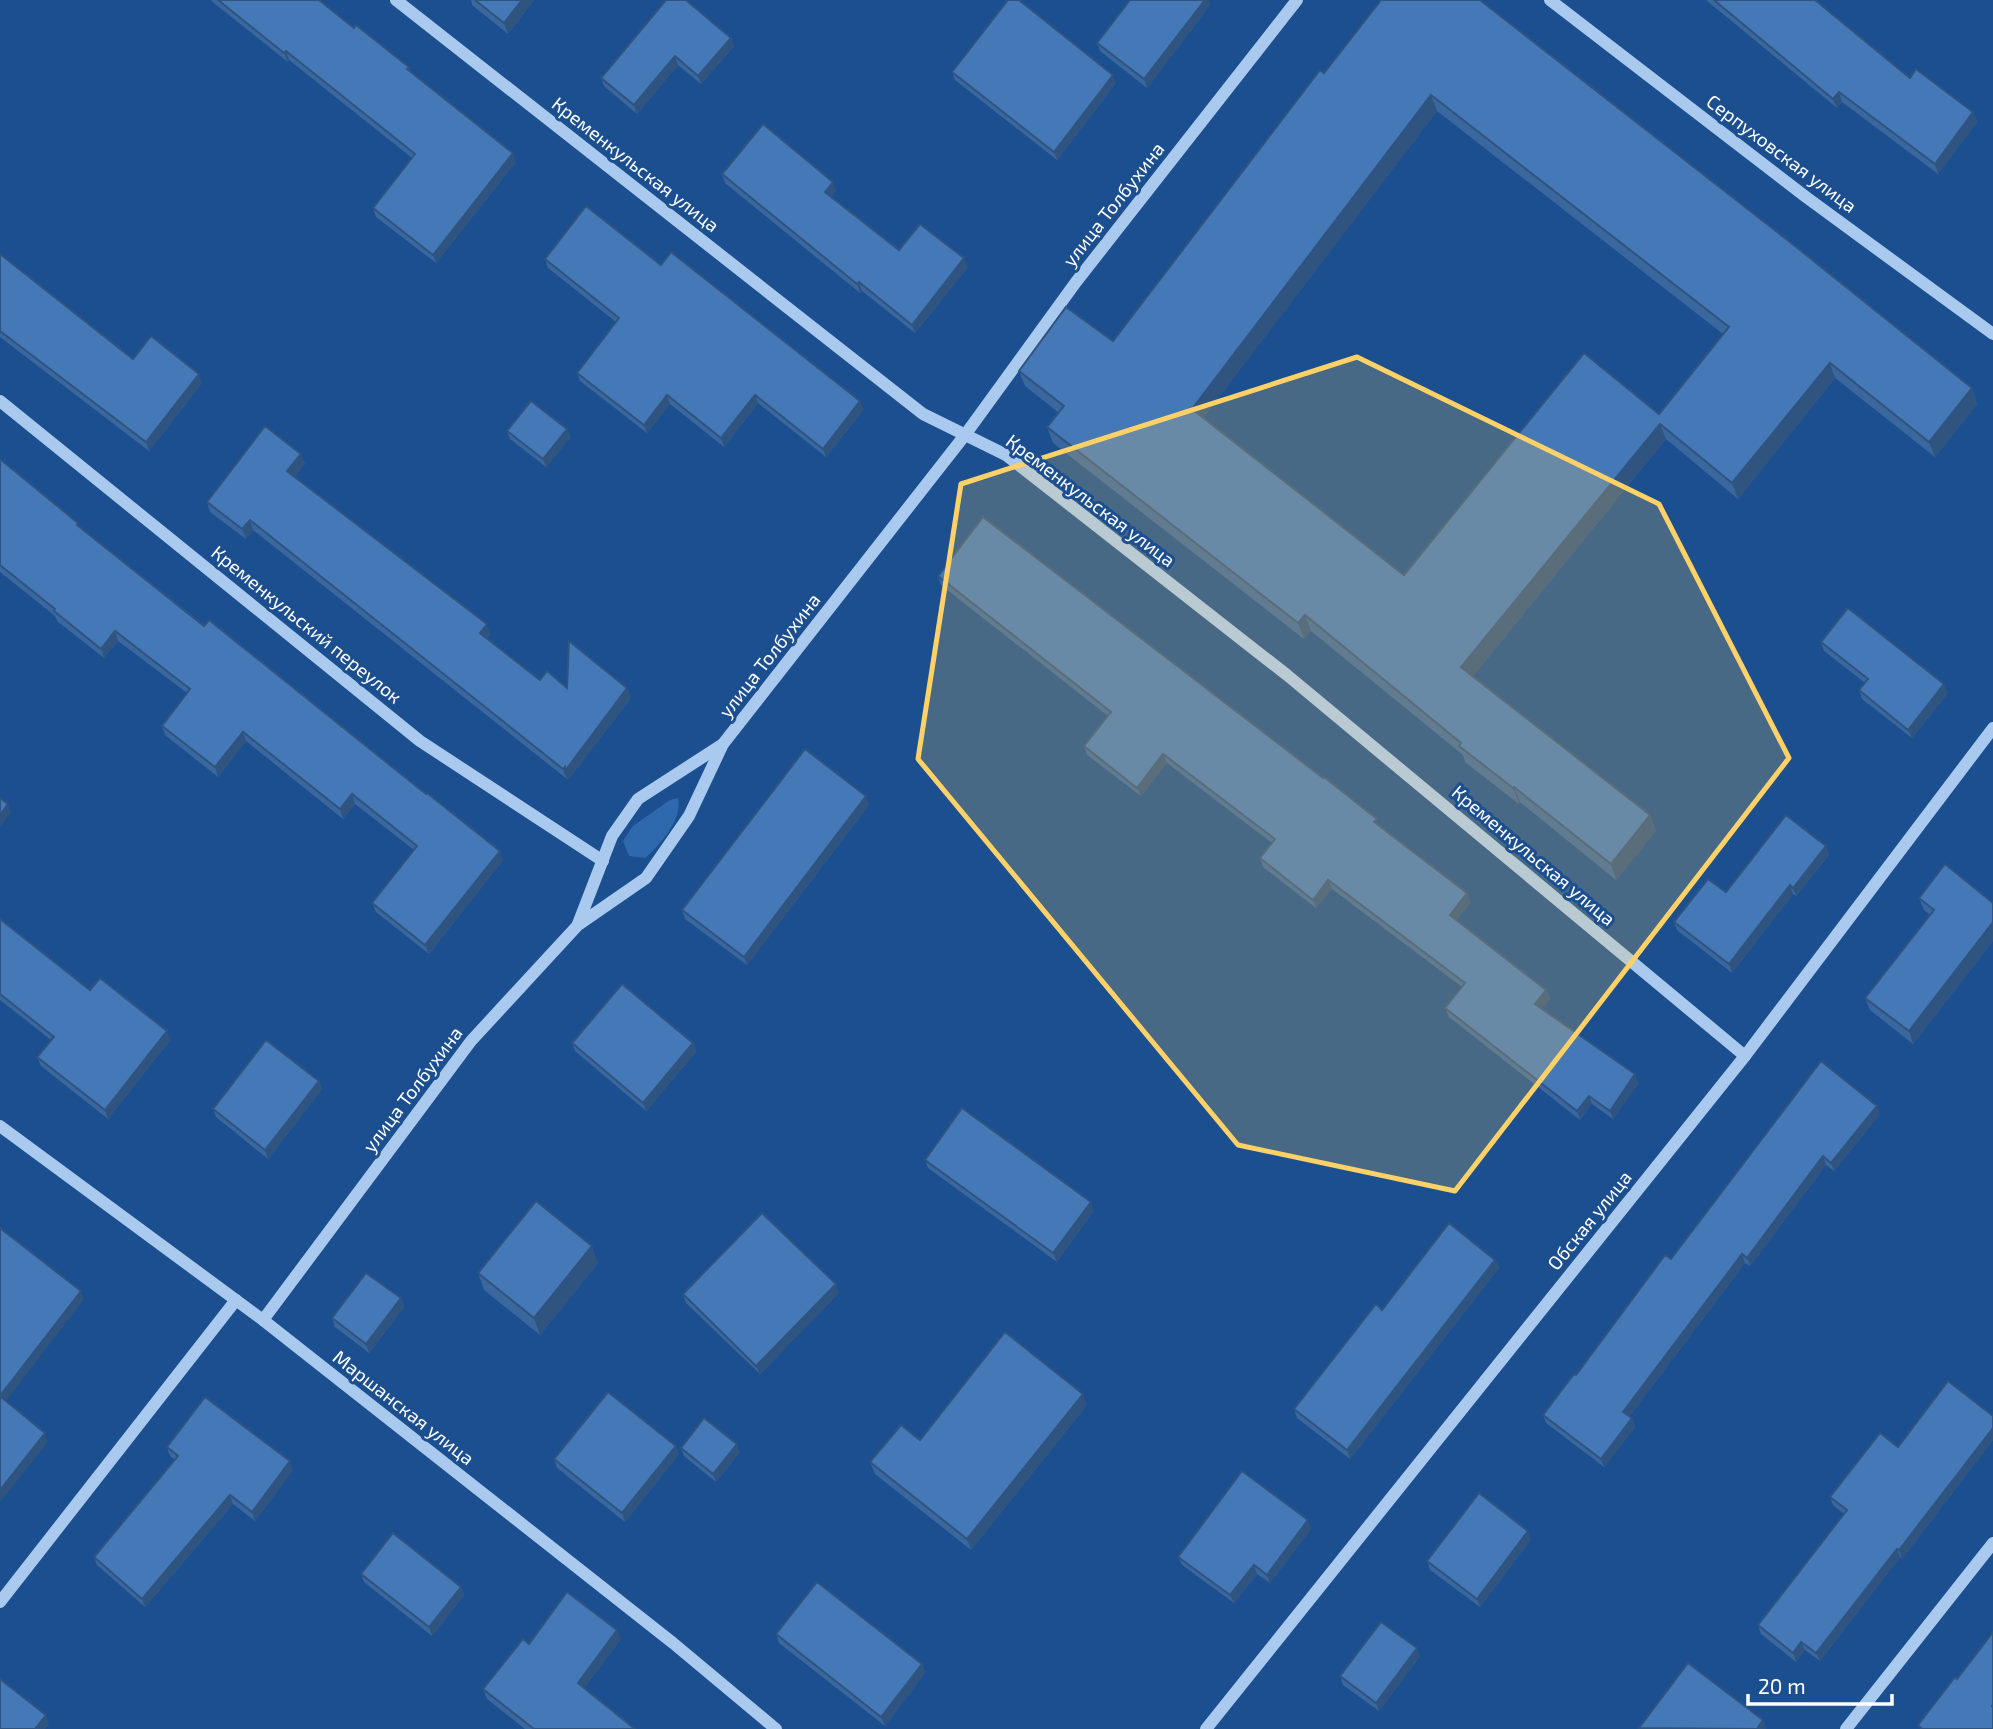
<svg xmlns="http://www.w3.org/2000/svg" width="1993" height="1729" font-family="'Exo 2',sans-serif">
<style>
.green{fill:#2e69ad}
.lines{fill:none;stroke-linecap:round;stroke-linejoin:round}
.minor{stroke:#a9c9ee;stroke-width:12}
.wall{fill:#3a679d;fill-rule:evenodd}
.shaded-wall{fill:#305480}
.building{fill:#4478b7;stroke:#305480;stroke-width:2;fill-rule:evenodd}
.marked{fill:#ffd166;fill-opacity:0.2;stroke:#ffd166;stroke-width:5;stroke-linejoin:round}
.labels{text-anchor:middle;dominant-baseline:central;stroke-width:6;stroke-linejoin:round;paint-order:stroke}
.street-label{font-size:19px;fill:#fff;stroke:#1b4f8f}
</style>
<rect width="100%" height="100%" fill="#1b4f8f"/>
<!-- green -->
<path class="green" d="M678 798C683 819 660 845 645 858L629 856 623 841 633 826 670 800Z"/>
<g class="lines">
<!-- minor -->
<g class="minor">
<path d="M396 0 923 414 1006 455 1287 675 1745 1056"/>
<path d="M1550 0 1806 197 1993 334"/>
<path d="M0 401 420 741 603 861"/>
<path d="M578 924 612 836 638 799 723 744"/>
<path d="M0 1126 263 1320 673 1643 776 1729"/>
<path d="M263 1320 471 1041 578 925 646 878 689 816 723 744 965 435 1076 282 1297 0"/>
<path d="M0 1602 236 1300"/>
<path d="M1206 1729 1745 1056 1993 728"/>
<path d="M1846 1729 1993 1543"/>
</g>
</g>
<!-- wall -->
<g class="wall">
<path d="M210 0H319L354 28 409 67 411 73 516 162 436 263 376 217 373 208 412 158 289 60 288 62Z"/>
<path d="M471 0H534L508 34 472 5Z"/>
<path d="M1381 0 1972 388 1977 404 1935 457 1835 378 1738 499 1666 439 1473 676 1650 815 1656 831 1616 880 1520 802 1519 804 1465 762 1463 755 1311 631 1304 639 1053 443 1047 427 1059 413 1025 386 1019 371 1113 341ZM1437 111 1723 334 1659 414 1404 575 1203 418Z"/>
<path d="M1706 0H1817L1816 1 1910 78 1973 112 1977 122 1938 174 1842 102 1837 108Z"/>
<path d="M1210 5 1147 88 1100 51 1097 43Z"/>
<path d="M731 38 734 46 701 84 678 65 637 114 604 86 601 78Z"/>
<path d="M952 72 1116 83 1057 160 955 80Z"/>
<path d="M722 174 836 190 831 196 899 250 968 267 915 333 862 291 860 293 725 183Z"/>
<path d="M0 254 133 359 202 383 149 451 0 337Z"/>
<path d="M545 259 661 265 864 409 826 457 758 403 724 447 670 404 647 433 580 381 577 373 616 322 548 268Z"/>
<path d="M567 429 570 438 546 467 510 439 507 431Z"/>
<path d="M301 454 305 464 294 477 490 634 487 639 540 680 567 688H627L631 698 568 780V778L567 779 253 530 246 539 210 512 207 502Z"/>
<path d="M0 459 80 527 503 860 429 954 376 912 372 903 414 850 355 804 343 819 246 741 218 777 165 735 162 726 187 693 118 641 104 658 57 621 55 616 0 572Z"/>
<path d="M938 576 1380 826 1467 893 1471 902 1457 920 1546 990 1550 999 1542 1008 1639 1083 1613 1119 1592 1104 1580 1120 1449 1017 1445 1008 1462 987 1332 889 1316 908 1263 867 1260 858 1272 843 1167 763 1141 796 1087 755 1084 746 1108 716 941 585Z"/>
<path d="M1821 642 1948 693 1912 738 1862 699 1859 690 1865 683 1824 651Z"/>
<path d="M869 805 747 965 685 919 682 910Z"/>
<path d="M1826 846 1829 855 1796 896 1793 894 1732 973 1677 930 1674 922 1726 892Z"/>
<path d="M1919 898 1993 941 1913 1044 1870 1010 1865 998 1930 915 1924 910Z"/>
<path d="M0 919 90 990 171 1039 108 1119 41 1066 37 1057 51 1040 0 1000Z"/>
<path d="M572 1043H693L696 1052 646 1111 575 1051Z"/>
<path d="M319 1081 322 1089 268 1159 216 1117 213 1109Z"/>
<path d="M1880 1114 1834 1171 1826 1165 1750 1266 1745 1263 1629 1417 1632 1418 1635 1427 1604 1467 1546 1423 1543 1415 1671 1259Z"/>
<path d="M925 1160 1094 1210 1057 1262 928 1168Z"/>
<path d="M1495 1260 1499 1268 1350 1459 1297 1418 1294 1409 1382 1310Z"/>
<path d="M598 1263 540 1335 484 1290 478 1273Z"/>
<path d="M839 1293 760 1374 686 1303 683 1294Z"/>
<path d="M401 1298 404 1307 369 1353 335 1327 332 1318Z"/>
<path d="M1087 1405 971 1550 875 1474 870 1462 920 1440Z"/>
<path d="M1993 1416V1440L1902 1559 1900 1557 1820 1661 1805 1650 1796 1662 1761 1634 1758 1625 1844 1514 1833 1505 1830 1497 1898 1447Z"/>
<path d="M167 1447 293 1470 255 1521 233 1504 145 1607 97 1565 94 1557 175 1460 170 1456Z"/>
<path d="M681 1448 740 1452 716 1482 684 1456Z"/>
<path d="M679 1454 625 1522 557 1468 554 1459Z"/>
<path d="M1308 1520 1311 1529 1270 1583 1257 1574 1234 1603 1182 1565 1178 1557Z"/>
<path d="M1531 1539 1480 1607 1430 1570 1427 1561Z"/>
<path d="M361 1574 461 1587 464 1595 432 1636 364 1582Z"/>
<path d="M776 1634 922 1664 925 1673 885 1726 779 1643Z"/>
<path d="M621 1639 584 1688 635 1729H525L487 1699 483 1689 529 1644Z"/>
<path d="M1420 1656 1379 1711 1343 1685 1340 1676Z"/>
</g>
<!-- shaded-wall -->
<g class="shaded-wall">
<path d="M522 0H534L508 34 504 23Z"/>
<path d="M1205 0H1209L1210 5 1147 88 1144 79Z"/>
<path d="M731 38 734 46 701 84 698 76Z"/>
<path d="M286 51 289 60 288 62 284 53Z"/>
<path d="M675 56 678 65 637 114 634 105Z"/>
<path d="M1113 75 1116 83 1057 160 1054 152Z"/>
<path d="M1839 92 1842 102 1837 108 1833 99Z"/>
<path d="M1431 95 1437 111 1198 425 1192 409Z"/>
<path d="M1973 112 1977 122 1938 174 1935 164Z"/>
<path d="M513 153 516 162 436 263 433 255Z"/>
<path d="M833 182 836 190 828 200 825 192Z"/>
<path d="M964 258 968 267 915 333 912 325Z"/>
<path d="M859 282 862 291 860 293 857 284Z"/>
<path d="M1830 363 1835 378 1738 499 1732 483Z"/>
<path d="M199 374 202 383 149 451 146 442Z"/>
<path d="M1972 388 1977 404 1935 457 1929 442Z"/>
<path d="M667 395 670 404 647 433 644 425Z"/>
<path d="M755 395 758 403 724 447 721 438Z"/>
<path d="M860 401 864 409 826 457 823 449Z"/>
<path d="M1660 424 1666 439 1467 683 1461 667Z"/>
<path d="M567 429 570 438 546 467 543 459Z"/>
<path d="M301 454 305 464 291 481 287 471Z"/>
<path d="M250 520 253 530 246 539 242 529Z"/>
<path d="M1305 615 1311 631 1304 639 1298 623Z"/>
<path d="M487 624 490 634 483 643 480 633Z"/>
<path d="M115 631 118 641 104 658 101 649Z"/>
<path d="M1944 684 1948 693 1912 738 1908 730Z"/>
<path d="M627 688 631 698 568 780V778L567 779 563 769Z"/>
<path d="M243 732 246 741 218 777 215 767Z"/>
<path d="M1163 754 1167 763 1141 796 1137 788Z"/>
<path d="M1514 787 1520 802 1519 804 1513 788Z"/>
<path d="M352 794 355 804 343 819 340 809Z"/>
<path d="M866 796 869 805 747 965 744 957Z"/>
<path d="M8 804 11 813 0 827V815Z"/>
<path d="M1650 815 1656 831 1616 880 1611 864Z"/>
<path d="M1826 846 1829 855 1796 896 1793 888Z"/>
<path d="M500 851 503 860 429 954 425 945Z"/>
<path d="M1328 880 1332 889 1316 908 1313 900Z"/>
<path d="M1790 885 1793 894 1732 973 1729 964Z"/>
<path d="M1467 893 1471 902 1454 924 1450 915Z"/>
<path d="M1993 922V941L1913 1044 1909 1031Z"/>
<path d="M1546 990 1550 999 1539 1013 1535 1004Z"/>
<path d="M167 1031 171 1039 108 1119 105 1110Z"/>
<path d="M693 1043 696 1052 646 1111 643 1103Z"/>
<path d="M1635 1074 1639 1083 1613 1119 1610 1111Z"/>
<path d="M319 1081 322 1089 268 1159 265 1150Z"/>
<path d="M1589 1096 1592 1104 1580 1120 1577 1111Z"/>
<path d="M1877 1106 1880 1114 1834 1171 1831 1163Z"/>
<path d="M1823 1156 1826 1165 1750 1266 1747 1258Z"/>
<path d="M1091 1202 1094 1210 1057 1262 1053 1253Z"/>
<path d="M592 1246 598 1263 540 1335 534 1318Z"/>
<path d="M1742 1254 1745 1263 1627 1420 1623 1412Z"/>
<path d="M1495 1260 1499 1268 1350 1459 1347 1450Z"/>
<path d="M836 1284 839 1293 760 1374 756 1366Z"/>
<path d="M81 1291 84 1299 3 1405 0 1396Z"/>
<path d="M401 1298 404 1307 369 1353 366 1344Z"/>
<path d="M1083 1394 1087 1405 971 1550 967 1539Z"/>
<path d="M1632 1418 1635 1427 1604 1467 1601 1459Z"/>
<path d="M1993 1428V1440L1902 1559 1899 1550Z"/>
<path d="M45 1433 48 1442 0 1502V1490Z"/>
<path d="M737 1444 740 1452 716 1482 713 1474Z"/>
<path d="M676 1446 679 1454 625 1522 622 1513Z"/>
<path d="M290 1461 293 1470 255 1521 252 1512Z"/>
<path d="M230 1495 233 1504 145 1607 142 1599Z"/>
<path d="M1308 1520 1311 1529 1270 1583 1267 1575Z"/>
<path d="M1528 1531 1531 1539 1480 1607 1477 1599Z"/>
<path d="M1897 1549 1900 1557 1820 1661 1816 1653Z"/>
<path d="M1254 1565 1257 1574 1234 1603 1230 1595Z"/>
<path d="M461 1587 464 1595 432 1636 429 1627Z"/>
<path d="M617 1630 621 1639 581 1692 578 1683Z"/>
<path d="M1801 1642 1805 1650 1796 1662 1793 1653Z"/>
<path d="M1417 1648 1420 1656 1379 1711 1376 1703Z"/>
<path d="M922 1664 925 1673 885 1726 881 1717Z"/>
<path d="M46 1715 49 1724 45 1729H35Z"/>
<path d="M1763 1720 1766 1729H1757Z"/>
</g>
<!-- building -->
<g class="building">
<path d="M218 0H319L354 28 356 25 409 67 407 69 513 153 433 255 373 208 415 154 286 51 284 53Z"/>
<path d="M475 0H522L504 23Z"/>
<path d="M666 0H686L731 38 698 76 675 56 634 105 601 78Z"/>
<path d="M1008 0H1019L1113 75 1054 152 952 72Z"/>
<path d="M1130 0H1205L1144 79 1097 43Z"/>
<path d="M1381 0H1480L1795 246 1972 388 1929 442 1830 363 1732 483 1660 424 1461 667 1650 815 1611 864 1514 787 1513 788 1459 746 1461 743 1305 615 1298 623 1047 427 1064 406 1019 371 1066 307 1113 341 1320 70 1324 73ZM1431 95 1729 327 1659 414 1584 353 1404 575 1192 409Z"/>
<path d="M1714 0H1815L1910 78 1916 69 1973 112 1935 164 1839 92 1833 99Z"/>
<path d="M763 124 833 182 825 192 899 250 920 224 964 258 912 325 859 282 857 284 722 174Z"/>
<path d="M586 206 661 265 671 252 860 401 823 449 755 395 721 438 667 395 644 425 577 373 619 318 545 259Z"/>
<path d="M0 254 133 359 151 336 199 374 146 442 0 331Z"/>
<path d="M531 401 567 429 543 459 507 431Z"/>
<path d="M265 426 301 454 287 471 487 624 480 633 540 680 547 671 567 688 569 641 627 688 565 771V767L563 769 250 520 242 529 207 502Z"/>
<path d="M0 459 78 523 77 525 204 626 209 620 426 794 427 793 500 851 425 945 372 903 417 846 352 794 340 809 243 732 215 767 162 726 190 689 115 631 101 649 54 611 55 609 0 565Z"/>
<path d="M983 517 1323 778 1324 777 1377 819 1374 822 1467 893 1450 915 1546 990 1535 1004 1635 1074 1610 1111 1589 1096 1577 1111 1445 1008 1465 983 1328 880 1313 900 1260 858 1275 839 1163 754 1137 788 1084 746 1111 712 938 576Z"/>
<path d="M1848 608 1944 684 1908 730 1859 690 1868 679 1821 642Z"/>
<path d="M805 749 866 796 744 957 682 910Z"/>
<path d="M0 798 8 804 0 815Z"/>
<path d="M1786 815 1826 846 1793 888 1790 885 1729 964 1674 922 1708 879 1726 892Z"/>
<path d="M1945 864 1993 903V922L1909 1031 1865 998 1934 910 1919 898Z"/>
<path d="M0 919 90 990 100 978 167 1031 105 1110 37 1057 54 1037 0 994Z"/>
<path d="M622 984 693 1043 643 1103 572 1043Z"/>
<path d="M266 1040 319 1081 265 1150 213 1109Z"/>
<path d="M1821 1061 1877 1106 1831 1163 1823 1156 1747 1258 1742 1254 1623 1412 1632 1418 1601 1459 1543 1415 1574 1374 1576 1375 1665 1255 1671 1259Z"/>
<path d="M962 1108 1091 1202 1053 1253 925 1160Z"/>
<path d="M536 1201 592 1246 534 1318 478 1273Z"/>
<path d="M762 1213 836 1284 756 1366 683 1294Z"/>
<path d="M1449 1223 1495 1260 1347 1450 1294 1409 1376 1304 1382 1310Z"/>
<path d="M0 1228 81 1291 0 1396 45 1433 0 1490Z"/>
<path d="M366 1273 401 1298 366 1344 332 1318Z"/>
<path d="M1005 1332 1083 1394 967 1539 870 1462 901 1425 920 1440Z"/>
<path d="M1948 1381 1993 1416V1428L1899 1550 1897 1549 1816 1653 1801 1642 1793 1653 1758 1625 1847 1510 1830 1497 1880 1433 1898 1447Z"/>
<path d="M608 1392 676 1446 622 1513 554 1459Z"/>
<path d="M205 1397 290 1461 252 1512 230 1495 142 1599 94 1557 178 1456 167 1447Z"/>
<path d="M704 1418 737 1444 713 1474 681 1448Z"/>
<path d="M1242 1471 1308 1520 1267 1575 1254 1565 1230 1595 1178 1557Z"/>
<path d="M1479 1493 1528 1531 1477 1599 1427 1561Z"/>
<path d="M393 1533 461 1587 429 1627 361 1574Z"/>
<path d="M817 1582 922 1664 881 1717 776 1634Z"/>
<path d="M567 1592 617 1630 578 1683 635 1729H534L483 1689 523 1639 529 1644Z"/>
<path d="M1381 1622 1417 1648 1376 1703 1340 1676Z"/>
<path d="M1993 1632V1704L1992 1706 1993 1707V1729H1922L1918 1725 1955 1677 1957 1679Z"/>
<path d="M1688 1663 1763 1720 1757 1729 1639 1728Z"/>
<path d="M0 1679 46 1715 35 1729H0Z"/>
</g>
<!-- marked area -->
<path class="marked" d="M1357 357 1659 504 1789 758 1455 1191 1238 1145 918 759 961 484Z"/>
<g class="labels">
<!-- street labels -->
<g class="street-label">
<text transform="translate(1782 153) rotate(37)">Серпуховская улица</text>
<text transform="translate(636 164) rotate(38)">Кременкульская улица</text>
<text transform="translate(1113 204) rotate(-52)">улица Толбухина</text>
<text transform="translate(1091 500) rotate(37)">Кременкульская улица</text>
<text transform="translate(307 624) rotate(39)">Кременкульский переулок</text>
<text transform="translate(769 655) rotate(-52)">улица Толбухина</text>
<text transform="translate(1534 855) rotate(40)">Кременкульская улица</text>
<text transform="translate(412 1089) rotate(-53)">улица Толбухина</text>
<text transform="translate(1589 1220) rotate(-51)">Обская улица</text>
<text transform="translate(404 1407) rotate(38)">Маршанская улица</text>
</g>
</g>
<!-- scale -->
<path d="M1748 1694v10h144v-10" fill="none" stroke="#ffffff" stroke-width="3.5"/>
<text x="1758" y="1694" font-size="21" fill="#ffffff" stroke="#1b4f8f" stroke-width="5" paint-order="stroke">20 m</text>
</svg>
